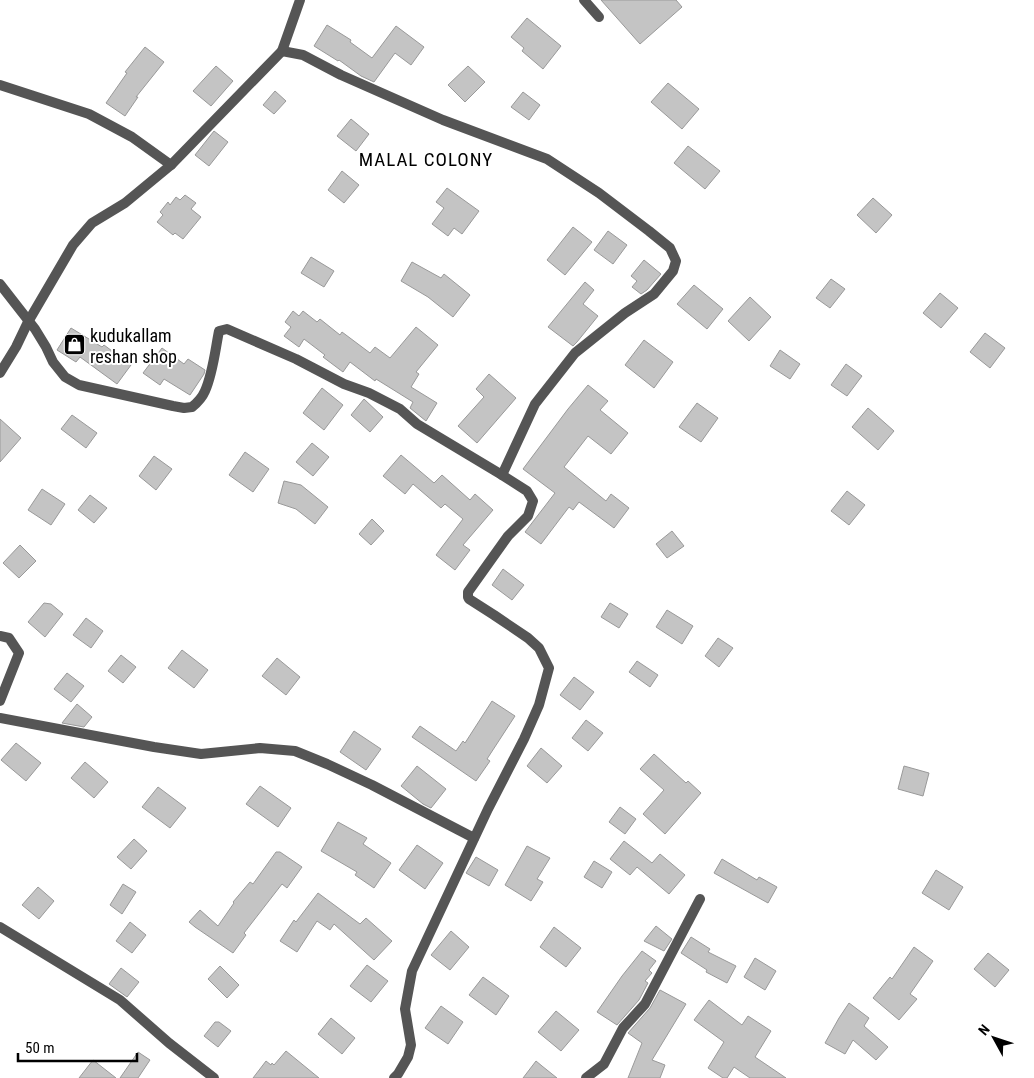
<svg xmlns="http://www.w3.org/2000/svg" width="1034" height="1078" font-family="'Roboto Condensed',sans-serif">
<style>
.building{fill:#c4c4c4;stroke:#999}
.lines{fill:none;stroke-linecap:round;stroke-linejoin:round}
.minor{stroke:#555;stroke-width:10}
.labels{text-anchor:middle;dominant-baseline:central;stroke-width:4;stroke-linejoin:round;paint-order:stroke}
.poi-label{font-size:18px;fill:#000;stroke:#fff;text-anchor:start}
.neighbourhood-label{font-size:19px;letter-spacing:1px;fill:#000;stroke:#fff}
</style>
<rect width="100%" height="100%" fill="#fff"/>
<!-- building -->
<g class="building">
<path d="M601 0H676L682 7 640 44Z"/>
<path d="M527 18 561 46 543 69 522 51 524 48 511 37Z"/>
<path d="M327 25 351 40 350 42 372 58 396 26 424 47 411 65 395 53 374 82 361 76 339 60 338 61 314 46Z"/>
<path d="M145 47 164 62 136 97H138L125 116 106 103 127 73 125 72Z"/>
<path d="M216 66 233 81 211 106 193 91Z"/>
<path d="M468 66 485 82 465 102 448 85Z"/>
<path d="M668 83 699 109 682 129 651 102Z"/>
<path d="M275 91 286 101 274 114 263 105Z"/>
<path d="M523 92 540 105 529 120 511 107Z"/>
<path d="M351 119 369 134 356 151 337 136Z"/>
<path d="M214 131 228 142 209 166 195 155Z"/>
<path d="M688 146 720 171 705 189 674 163Z"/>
<path d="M342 171 359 185 344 203 328 190Z"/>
<path d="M447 188 479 211 462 234 454 228 448 236 432 224 444 208 436 202Z"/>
<path d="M185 195 196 203 191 209 201 217 183 239 175 233 173 235 157 222 163 215 160 212 168 202 170 205 176 197 180 200Z"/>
<path d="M873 198 892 215 876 233 857 215Z"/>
<path d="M573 227 592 242 565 275 547 260Z"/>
<path d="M608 231 627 245 613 264 594 250Z"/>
<path d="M311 257 334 271 324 287 301 273Z"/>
<path d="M644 260 661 274 647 290 641 294 632 287 637 281 631 276Z"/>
<path d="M412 262 441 278 444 274 470 295 453 317 428 297 401 281Z"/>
<path d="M831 279 845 289 830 308 816 298Z"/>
<path d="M585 282 594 290 583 304 598 316 577 342 573 346 548 327Z"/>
<path d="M694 285 723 309 707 329 677 304Z"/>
<path d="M940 293 958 308 941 328 923 313Z"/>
<path d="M750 297 771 317 749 341 728 321Z"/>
<path d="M293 311 299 316 303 311 317 322 320 319 340 335 342 332 370 353 375 347 390 358 416 327 438 345 416 372 419 374 411 387 437 403 426 421 410 408 413 402 376 379 375 381 350 362 343 372 323 357 325 355 304 339 299 347 284 336 291 327 285 322Z"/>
<path d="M71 328 102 347 104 345 131 365 117 384 80 357 76 362 57 350Z"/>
<path d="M985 333 1005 348 990 368 970 352Z"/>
<path d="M644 340 673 362 654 388 625 365Z"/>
<path d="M162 348 184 364 188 359 205 370 204 374 190 395 164 379 160 385 143 373Z"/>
<path d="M780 350 800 364 790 379 770 366Z"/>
<path d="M846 364 862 376 847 396 831 385Z"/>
<path d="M489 374 516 398 477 443 458 426 484 397 476 389Z"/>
<path d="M588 385 608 401 600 410 628 433 611 454 588 436 564 467 606 501 611 494 629 508 614 528 579 502 573 510 569 507 541 544 525 532 555 493 523 469 568 409Z"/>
<path d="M322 388 343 405 324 430 303 413Z"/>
<path d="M364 399 383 417 370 432 351 415Z"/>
<path d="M697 403 718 418 701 442 679 427Z"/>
<path d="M868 408 894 431 878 450 852 427Z"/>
<path d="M72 415 97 433 86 448 61 429Z"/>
<path d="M0 419 21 438 0 462Z"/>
<path d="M312 443 329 457 313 476 296 462Z"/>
<path d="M245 452 269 469 253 492 229 475Z"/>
<path d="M401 455 434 483 442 475 470 500 475 494 493 510 463 545 470 550 455 570 436 555 463 519 445 504 441 508 413 484 405 494 383 476Z"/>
<path d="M154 456 172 469 156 490 139 476Z"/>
<path d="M284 481 301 485 328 507 315 524 296 509 278 503Z"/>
<path d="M42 489 65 504 51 525 28 510Z"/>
<path d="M847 491 865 505 849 525 831 511Z"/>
<path d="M90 495 107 508 94 523 78 510Z"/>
<path d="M372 519 384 531 371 545 359 534Z"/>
<path d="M672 531 684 546 667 558 656 544Z"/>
<path d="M20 545 36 561 19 578 3 563Z"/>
<path d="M503 569 524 585 512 600 492 585Z"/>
<path d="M44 603 51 604 63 614 45 637 28 622Z"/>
<path d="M610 603 628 614 619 628 601 617Z"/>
<path d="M667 610 693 626 682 644 656 627Z"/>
<path d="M86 618 103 631 91 648 73 635Z"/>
<path d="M718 638 733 648 719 667 705 656Z"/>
<path d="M182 650 208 670 194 688 168 668Z"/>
<path d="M121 655 136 667 123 683 108 671Z"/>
<path d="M277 658 300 677 286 695 262 676Z"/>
<path d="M637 661 658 675 650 687 629 672Z"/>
<path d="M67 673 84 686 71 702 54 689Z"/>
<path d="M574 677 594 692 580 710 560 695Z"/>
<path d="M492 701 515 716 487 759 490 761 476 781 412 737 420 726 456 751 463 741 465 743Z"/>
<path d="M77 704 92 717 84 727 62 723Z"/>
<path d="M586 720 603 733 588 751 572 738Z"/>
<path d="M354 731 381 749 366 770 340 752Z"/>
<path d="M16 743 41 763 26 781 1 760Z"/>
<path d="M541 748 562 766 547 783 527 766Z"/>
<path d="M654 754 686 783 688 781 701 793 665 834 643 814 664 790 640 769Z"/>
<path d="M85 762 108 782 94 798 71 778Z"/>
<path d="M417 766 446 789 431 808 423 804 401 786Z"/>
<path d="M904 766 929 773 923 796 898 789Z"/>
<path d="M260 786 291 808 278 827 246 804Z"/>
<path d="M158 787 186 808 170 828 142 807Z"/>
<path d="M620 807 636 819 625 834 609 822Z"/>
<path d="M338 822 367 838 363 844 391 863 374 888 355 875 357 872 321 851Z"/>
<path d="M134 839 147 851 131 869 117 857Z"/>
<path d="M624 841 652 863 660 854 685 875 669 894 637 867 630 875 610 859Z"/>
<path d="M417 845 443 863 425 889 399 870Z"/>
<path d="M527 846 550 858 537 879 543 882 531 901 505 885Z"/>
<path d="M276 852H280L302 867 287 888 282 884 244 933 246 935 233 953 195 927 189 922 200 910 218 926 234 903 233 902 250 882 253 884Z"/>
<path d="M476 857 498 870 489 886 466 873Z"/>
<path d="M722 859 757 880 759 877 777 887 768 903 714 873Z"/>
<path d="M594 861 612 872 602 888 584 877Z"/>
<path d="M936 870 963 887 949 910 922 893Z"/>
<path d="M123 884 136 892 122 914 110 905Z"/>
<path d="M38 887 54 901 39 919 22 905Z"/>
<path d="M318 893 360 924 366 918 392 941 374 960 334 924 330 930 317 921 297 952 280 941 294 920 296 922Z"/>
<path d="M130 922 146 935 132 953 116 941Z"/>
<path d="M656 926 672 939 664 951 644 941Z"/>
<path d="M554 927 581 948 566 967 540 947Z"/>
<path d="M451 931 469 947 450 970 431 955Z"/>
<path d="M691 937 710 949 708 952 736 966 727 983 706 972 707 970 681 953Z"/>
<path d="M914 947 933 961 910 994 917 999 899 1020 873 998 890 977 892 979Z"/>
<path d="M642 951 656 961 649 970 652 973 645 981 648 983 639 1000 617 1025 597 1012 622 976Z"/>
<path d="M988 953 1009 970 995 987 974 969Z"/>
<path d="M755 958 776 971 765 990 744 977Z"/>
<path d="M367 965 388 981 371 1002 350 986Z"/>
<path d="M220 966 239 985 227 998 208 979Z"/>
<path d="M121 968 139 982 127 997 109 984Z"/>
<path d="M483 977 509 996 496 1015 469 995Z"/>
<path d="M660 990 686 1004 652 1060 665 1065 660 1078H628L642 1043 628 1033 650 1008Z"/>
<path d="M709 1000 742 1025 748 1016 771 1031 755 1057 786 1078H750L734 1067 727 1078H723L708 1068 724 1042 694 1020Z"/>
<path d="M849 1003 869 1018 864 1026 888 1047 876 1060 853 1040 845 1054 825 1043 839 1018Z"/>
<path d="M441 1006 463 1022 448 1044 425 1028Z"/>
<path d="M556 1011 579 1030 561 1051 538 1032Z"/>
<path d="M331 1018 355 1038 342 1054 318 1034Z"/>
<path d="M215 1022H219L231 1031 218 1047 204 1036Z"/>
<path d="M286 1051 319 1078H253L266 1061 271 1065 272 1063 274 1065Z"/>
<path d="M138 1052 150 1060 138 1078H120Z"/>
<path d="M93 1060 116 1078H79Z"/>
<path d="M536 1061 542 1066 557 1078H523Z"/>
</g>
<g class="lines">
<!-- minor -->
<g class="minor">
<path d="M584 0 599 17"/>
<path d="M0 85 89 114 132 137 171 165"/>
<path d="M0 284 35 329 46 347 53 362 65 377 79 385 173 406 184 408 192 407C197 403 202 398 205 391 213 373 215 351 219 331L227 329 296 359 344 384 369 393 400 409 417 424 502 475 535 404 575 353 625 313 654 294 673 271 676 261 670 248 649 231 599 193 547 159 443 120 341 75 303 55 282 51"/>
<path d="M0 373 16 347 28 322 73 245 92 223 125 203 171 165 282 51 300 0"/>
<path d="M0 636 9 638 19 653 0 701"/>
<path d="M0 718 154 747 201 754 260 748 295 751 327 764 372 785 474 838"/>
<path d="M0 927 120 1000 169 1043 214 1078"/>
<path d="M394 1078 398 1074 408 1057 411 1045 405 1009 412 971 488 809 524 739 539 705 549 668 539 648 528 638 494 615 469 599 468 597V592L508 536 528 516 533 501 527 491 502 475"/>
<path d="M586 1078 604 1064 623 1028 645 1004 700 899"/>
</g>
</g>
<!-- icons -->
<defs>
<symbol id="shop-square" viewBox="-11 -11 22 22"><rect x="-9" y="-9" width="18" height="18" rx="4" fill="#000" stroke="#fff"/><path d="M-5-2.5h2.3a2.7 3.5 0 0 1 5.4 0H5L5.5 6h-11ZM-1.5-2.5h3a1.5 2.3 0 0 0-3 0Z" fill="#fff"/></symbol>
</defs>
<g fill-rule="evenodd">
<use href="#shop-square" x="62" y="332" width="25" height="25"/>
</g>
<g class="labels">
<!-- poi labels -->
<g class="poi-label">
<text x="90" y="335">kudukallam<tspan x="90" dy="21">reshan shop</tspan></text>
</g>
<!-- neighbourhood labels -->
<g class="neighbourhood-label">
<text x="426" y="159">MALAL COLONY</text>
</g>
</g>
<!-- north arrow -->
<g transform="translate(994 1038) rotate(310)" stroke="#ffffff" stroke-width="4" paint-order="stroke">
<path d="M0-4L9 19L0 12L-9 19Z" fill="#000000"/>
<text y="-8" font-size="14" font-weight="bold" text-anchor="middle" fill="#000000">N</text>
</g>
<!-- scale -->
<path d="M18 1053v8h119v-8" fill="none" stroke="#000000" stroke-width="2.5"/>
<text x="25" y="1053" font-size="15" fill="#000000" stroke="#ffffff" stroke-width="4" paint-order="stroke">50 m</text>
</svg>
